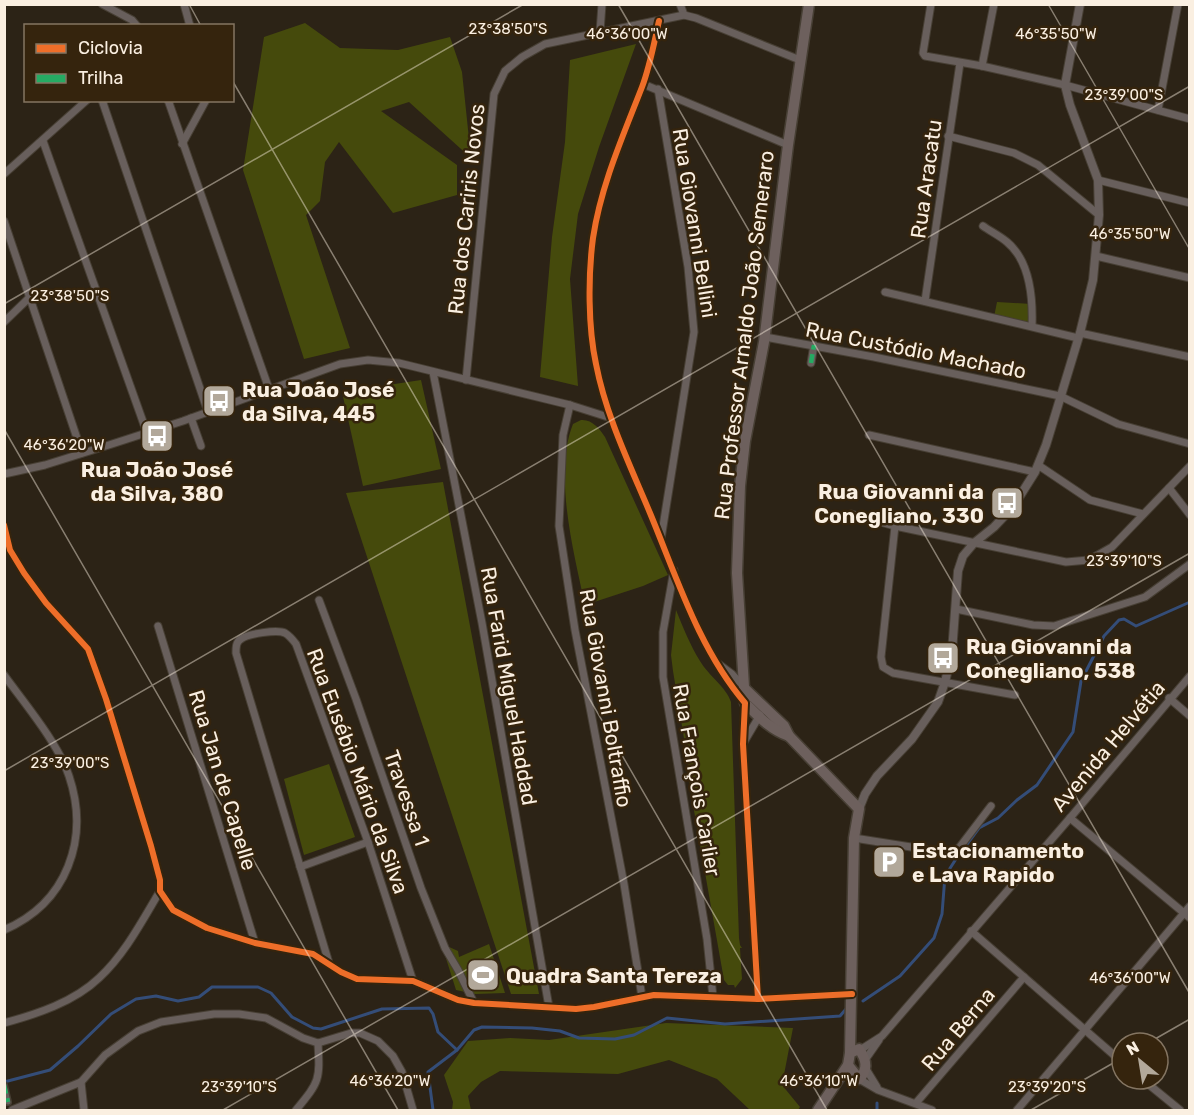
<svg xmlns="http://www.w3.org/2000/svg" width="1194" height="1115" font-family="Rubik,sans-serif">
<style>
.green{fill:#454a0c}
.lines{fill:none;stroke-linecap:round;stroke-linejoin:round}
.stream{stroke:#344d78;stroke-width:3}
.pedestrian-casing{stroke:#473f34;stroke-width:8}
.minor-casing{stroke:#473f34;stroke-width:9}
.tertiary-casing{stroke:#473f34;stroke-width:10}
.secondary-casing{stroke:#473f34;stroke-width:13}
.pedestrian{stroke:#685f5c;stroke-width:5}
.minor{stroke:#685f5c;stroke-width:7}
.tertiary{stroke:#685f5c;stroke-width:8}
.secondary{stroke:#6d605d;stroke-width:10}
.quiet{stroke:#26ab63;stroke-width:4.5;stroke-dasharray:9 4.5;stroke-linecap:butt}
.cycleway-casing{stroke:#35240d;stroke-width:10}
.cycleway{stroke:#ee6e29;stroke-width:6}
.ticks{fill:none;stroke:#faefe1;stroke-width:1.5;stroke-opacity:0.45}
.labels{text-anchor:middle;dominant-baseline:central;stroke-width:5;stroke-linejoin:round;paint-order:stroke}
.street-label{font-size:21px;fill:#faefe1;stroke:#35240d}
.poi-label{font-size:21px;font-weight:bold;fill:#faefe1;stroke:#35240d;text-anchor:start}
.ticks-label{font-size:15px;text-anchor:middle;fill:#faefe1;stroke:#35240d;stroke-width:5;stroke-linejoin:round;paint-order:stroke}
</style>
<rect width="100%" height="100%" fill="#2c2316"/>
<!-- green -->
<g class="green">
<path d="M305 23 340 48 398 50 450 37 462 72 471 158 409 102 381 111 457 165V195L393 213 339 142 325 162 320 201 306 215 350 348 304 359 243 170 264 37Z"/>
<path d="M636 44 599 147 578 214 570 279 578 386 540 377 552 237 565 142 570 60Z"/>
<path d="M997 302 1031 304 1032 323 994 317Z"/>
<path d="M421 380 441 469 363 486 342 392Z"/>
<path d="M581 420C592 419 600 429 605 437L668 575 643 586 585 605C574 554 553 473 573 424Z"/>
<path d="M443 482 539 994H511L346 493Z"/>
<path d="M676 610C683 627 690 645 700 661 708 675 727 688 731 702L739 938 740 945 742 948H740L742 979 735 988 734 985H728L724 980 687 771 689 769 673 671 671 655Z"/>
<path d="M329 764 355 837 304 855 284 779Z"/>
<path d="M489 944 505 993 475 994 456 990 444 952 447 946 458 951 459 957Z"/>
<path d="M666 1023 793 1028 782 1085 800 1107 798 1110H750L717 1079 669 1060 618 1074 500 1071 481 1082 468 1096 471 1110H452L453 1102 444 1075 468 1041 510 1038 549 1040Z"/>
</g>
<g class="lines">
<!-- stream -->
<g class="stream">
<path d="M863 1001 900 976 934 938 942 914 945 876 956 859 979 828 998 818 1017 800 1037 785 1073 732 1081 681 1104 636 1119 620 1124 619 1136 626 1190 602"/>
<path d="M4 1082 50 1070 78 1046 111 1014 136 999 156 996 178 1001 199 997 212 987H258L271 993 292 1017 313 1028 321 1029 382 1009 429 1008 433 1014 438 1032 457 1050 474 1030 482 1027 532 1028 560 1031 579 1038 615 1039 634 1035 667 1018 725 1024 840 1016 846 1009"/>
<path d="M877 1103V1110"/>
<path d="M433 1110 428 1072 457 1050"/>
</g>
<defs>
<path id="pedestrian" d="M4 1085 8 1102"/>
<g id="minor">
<path d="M102 4 132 20 137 26"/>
<path d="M184 4 190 26"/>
<path d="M680 4 684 15"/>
<path d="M931 4 923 53 925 56 982 66 1065 85 1190 119"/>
<path d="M659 21C654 43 650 66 642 87 623 136 601 185 593 238 588 276 588 327 596 364 606 416 630 465 650 513 677 578 699 649 745 703L743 744 758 999"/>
<path d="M600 32 602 4"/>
<path d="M982 66 994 4"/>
<path d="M643 84 788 145"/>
<path d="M658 89 688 267 694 332 661 539"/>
<path d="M102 100 208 412"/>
<path d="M168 100 269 389"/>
<path d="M1158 110 1178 4"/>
<path d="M948 136 1014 153 1038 165 1099 215"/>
<path d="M43 141 147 433"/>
<path d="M182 144 206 100"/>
<path d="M4 174 87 100"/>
<path d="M1098 180 1190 203"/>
<path d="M4 221 82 453"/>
<path d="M983 226C990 231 1000 236 1007 242 1030 261 1033 298 1032 326"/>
<path d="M1096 256 1190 278"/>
<path d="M885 292 1078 338"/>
<path d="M925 301 960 63"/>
<path d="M4 322 31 296"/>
<path d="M1080 333 1190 357"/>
<path d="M765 337 874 357 1060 396 1118 424 1190 444"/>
<path d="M811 363 814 345"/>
<path d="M433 372 482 623 549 1007"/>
<path d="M466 380 494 94 505 71 522 57 545 44 684 15 696 18 800 60"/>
<path d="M570 405 563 435 559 526 575 630 624 884 642 997"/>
<path d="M191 418 201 446"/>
<path d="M869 435 1035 472"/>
<path d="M1038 465 1090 500 1143 514"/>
<path d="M4 474 45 465 112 444 183 421 340 364 368 360 399 363 570 405 611 418"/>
<path d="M1169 488 1190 515"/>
<path d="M851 514 895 526 1066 562 1089 560 1112 547 1190 466"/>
<path d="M4 525 10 550 24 573 46 603 88 649 106 699 151 846 160 880V891L173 910 207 928 255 943 313 954 341 972 357 979 413 981 458 1000 474 1003 576 1009 594 1007 654 995 758 999 852 994"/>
<path d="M895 526 881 657 883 667 893 673 1015 695"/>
<path d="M674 570 663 632V677L707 939 713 997"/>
<path d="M319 600 356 699 421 888 445 948 458 970 474 1003"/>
<path d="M956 609 1033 625 1054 626 1145 597 1190 564"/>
<path d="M158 626 255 943"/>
<path d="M716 662 732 674 743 686"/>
<path d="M4 675C25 704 58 743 69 776 90 839 67 903 4 930"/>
<path d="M1169 698 1190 716"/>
<path d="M744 742 760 715"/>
<path d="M1070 818 1190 918"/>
<path d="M854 838 949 853 959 848 991 806"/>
<path d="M300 867 368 842"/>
<path d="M971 931 1122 1062"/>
<path d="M329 963 236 653C236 647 236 642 241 639 248 634 277 629 285 633 290 636 293 640 296 644L368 842 413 981"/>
<path d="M4 1023C37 1014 74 1002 99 978 125 954 142 921 160 891"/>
<path d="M860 1050 882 1036 1070 818 1190 676"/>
<path d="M865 1060 879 1040"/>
<path d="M866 1069 877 1087"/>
<path d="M859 1079 878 1090 932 1110"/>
<path d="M1142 1079 1180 1110"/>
<path d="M81 1082 84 1110"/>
<path d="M916 1103 1024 977"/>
<path d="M12 1110 81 1082 105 1055 138 1031 161 1022 214 1014H239L266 1018 303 1038 318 1043 351 1033H360L378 1041 393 1056 402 1072 413 1110"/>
<path d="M296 1110C320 1081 320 1080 318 1043"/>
<path d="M1017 1110 1190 906"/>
</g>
<path id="tertiary" d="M859 809 865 794 877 776 912 739 938 702 945 682 952 652 958 571 963 556 974 543 994 527 1013 507 1035 472 1046 445 1080 333 1093 280 1099 215 1098 180 1070 105 1065 85 1080 4"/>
<g id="secondary">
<path d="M745 689 784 726 789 736 859 809 854 838 850 1053"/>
<path d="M789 736C771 730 758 716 745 703L737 573 740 486 745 441 764 342 788 145 809 4"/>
<path d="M859 1049C866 1059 869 1069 859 1079L848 1065 850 1053Z"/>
<path d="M818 1110 848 1065"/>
</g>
</defs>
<!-- pedestrian casing -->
<use href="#pedestrian" class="pedestrian-casing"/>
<!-- minor casing -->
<use href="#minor" class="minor-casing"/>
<!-- tertiary casing -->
<use href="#tertiary" class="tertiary-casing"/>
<!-- secondary casing -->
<use href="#secondary" class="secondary-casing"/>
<!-- pedestrian -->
<use href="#pedestrian" class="pedestrian"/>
<!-- minor -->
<use href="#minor" class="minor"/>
<!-- tertiary -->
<use href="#tertiary" class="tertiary"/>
<!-- secondary -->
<use href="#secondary" class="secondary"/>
<!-- quiet -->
<g class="quiet">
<path d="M811 363 814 345"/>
<path d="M4 1085 8 1102"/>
</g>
<defs>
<g id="cycleway">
<path d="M659 21C654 43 650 66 642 87 623 136 601 185 593 238 588 276 588 327 596 364 606 416 630 465 650 513 677 578 699 649 745 703L743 744 758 999"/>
<path d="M4 525 10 550 24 573 46 603 88 649 106 699 151 846 160 880V891L173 910 207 928 255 943 313 954 341 972 357 979 413 981 458 1000 474 1003 576 1009 594 1007 654 995 758 999 852 994"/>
</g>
</defs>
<!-- cycleway casing -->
<use href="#cycleway" class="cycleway-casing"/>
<!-- cycleway -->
<use href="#cycleway" class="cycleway"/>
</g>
<!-- ticks -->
<path class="ticks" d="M189 4 201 26M618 4 1190 994M1048 4 1190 250M232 80 827 1110M4 304 524 4M4 429 398 1110M4 771 1190 86M1148 1043 1190 1019M223 1110 1190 553M1031 1110 1122 1058"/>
<!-- icons -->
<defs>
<symbol id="bus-square" viewBox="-11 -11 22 22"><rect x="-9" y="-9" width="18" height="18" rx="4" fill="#b2a89a" stroke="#35240d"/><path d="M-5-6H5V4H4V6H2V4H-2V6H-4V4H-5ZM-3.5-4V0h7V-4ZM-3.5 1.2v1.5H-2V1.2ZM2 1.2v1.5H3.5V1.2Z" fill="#fff"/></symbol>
<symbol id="parking-square" viewBox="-11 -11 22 22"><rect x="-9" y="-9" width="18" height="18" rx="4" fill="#b2a89a" stroke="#35240d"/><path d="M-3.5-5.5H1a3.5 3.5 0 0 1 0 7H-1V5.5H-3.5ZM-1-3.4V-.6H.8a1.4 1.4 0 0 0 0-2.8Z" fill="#fff"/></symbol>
<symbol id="stadium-square" viewBox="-11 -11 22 22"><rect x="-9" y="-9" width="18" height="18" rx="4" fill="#b2a89a" stroke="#35240d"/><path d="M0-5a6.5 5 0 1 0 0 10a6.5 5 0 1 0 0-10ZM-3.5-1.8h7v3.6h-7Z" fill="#fff"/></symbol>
</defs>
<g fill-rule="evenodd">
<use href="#bus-square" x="200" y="382" width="38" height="38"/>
<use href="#bus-square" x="138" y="417" width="38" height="38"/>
<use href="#bus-square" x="988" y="484" width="38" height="38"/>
<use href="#bus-square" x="924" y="639" width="38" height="38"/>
<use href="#parking-square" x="870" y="843" width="38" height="38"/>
<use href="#stadium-square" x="464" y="956" width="38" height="38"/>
</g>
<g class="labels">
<!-- street labels -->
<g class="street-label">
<text transform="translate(926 179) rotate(-82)">Rua Aracatu</text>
<text transform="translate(466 209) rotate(-84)">Rua dos Cariris Novos</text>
<text transform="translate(695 223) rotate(81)">Rua Giovanni Bellini</text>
<text transform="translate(744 335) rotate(-83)">Rua Professor Arnaldo João Semeraro</text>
<text transform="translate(916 350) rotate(11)">Rua Custódio Machado</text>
<text transform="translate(509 686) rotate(80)">Rua Farid Miguel Haddad</text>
<text transform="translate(606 698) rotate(80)">Rua Giovanni Boltraffio</text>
<text transform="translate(1108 746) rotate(-50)">Avenida Helvétia</text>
<text transform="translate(358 771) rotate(70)">Rua Eusébio Mário da Silva</text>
<text transform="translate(223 780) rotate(73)">Rua Jan de Capelle</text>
<text transform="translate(697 780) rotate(80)">Rua François Carlier</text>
<text transform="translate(407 798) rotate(71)">Travessa 1</text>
<text transform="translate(958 1029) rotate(-50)">Rua Berna</text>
</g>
<!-- poi labels -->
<g class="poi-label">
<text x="242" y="389">Rua João José<tspan x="242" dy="24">da Silva, 445</tspan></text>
<text x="157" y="469" text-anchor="middle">Rua João José<tspan x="157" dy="24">da Silva, 380</tspan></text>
<text x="984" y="491" text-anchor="end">Rua Giovanni da<tspan x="984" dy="24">Conegliano, 330</tspan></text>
<text x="966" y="646">Rua Giovanni da<tspan x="966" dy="24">Conegliano, 538</tspan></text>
<text x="912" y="850">Estacionamento<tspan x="912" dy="24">e Lava Rapido</tspan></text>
<text x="506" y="975">Quadra Santa Tereza</text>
</g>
</g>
<g class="ticks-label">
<text x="508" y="34">23°38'50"S</text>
<text x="1056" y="39">46°35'50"W</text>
<text x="627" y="39">46°36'00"W</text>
<text x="1124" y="100">23°39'00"S</text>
<text x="1130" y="239">46°35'50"W</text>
<text x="70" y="301">23°38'50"S</text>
<text x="64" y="450">46°36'20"W</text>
<text x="1124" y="566">23°39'10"S</text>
<text x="70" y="768">23°39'00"S</text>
<text x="1130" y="983">46°36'00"W</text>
<text x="390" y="1086">46°36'20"W</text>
<text x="819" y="1086">46°36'10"W</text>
<text x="239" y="1092">23°39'10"S</text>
<text x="1047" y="1092">23°39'20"S</text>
</g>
<!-- border -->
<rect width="1194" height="1115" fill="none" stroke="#faefe1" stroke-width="12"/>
<!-- legend -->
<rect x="24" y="24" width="210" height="78" fill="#35240d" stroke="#847562" stroke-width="1.5"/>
<rect x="36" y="44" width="30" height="9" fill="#ee6e29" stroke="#847562" stroke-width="1.5"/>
<text x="78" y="54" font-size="18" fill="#faefe1">Ciclovia</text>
<rect x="36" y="74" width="30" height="9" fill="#26ab63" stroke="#847562" stroke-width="1.5"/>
<text x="78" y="84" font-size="18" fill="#faefe1">Trilha</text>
<!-- north arrow -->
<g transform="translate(1140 1061) rotate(330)"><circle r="28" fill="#35240d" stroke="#847562" stroke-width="1.5"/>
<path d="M0-4.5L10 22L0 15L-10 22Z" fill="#b2a89a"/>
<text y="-9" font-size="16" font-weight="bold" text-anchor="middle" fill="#faefe1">N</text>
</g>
</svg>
